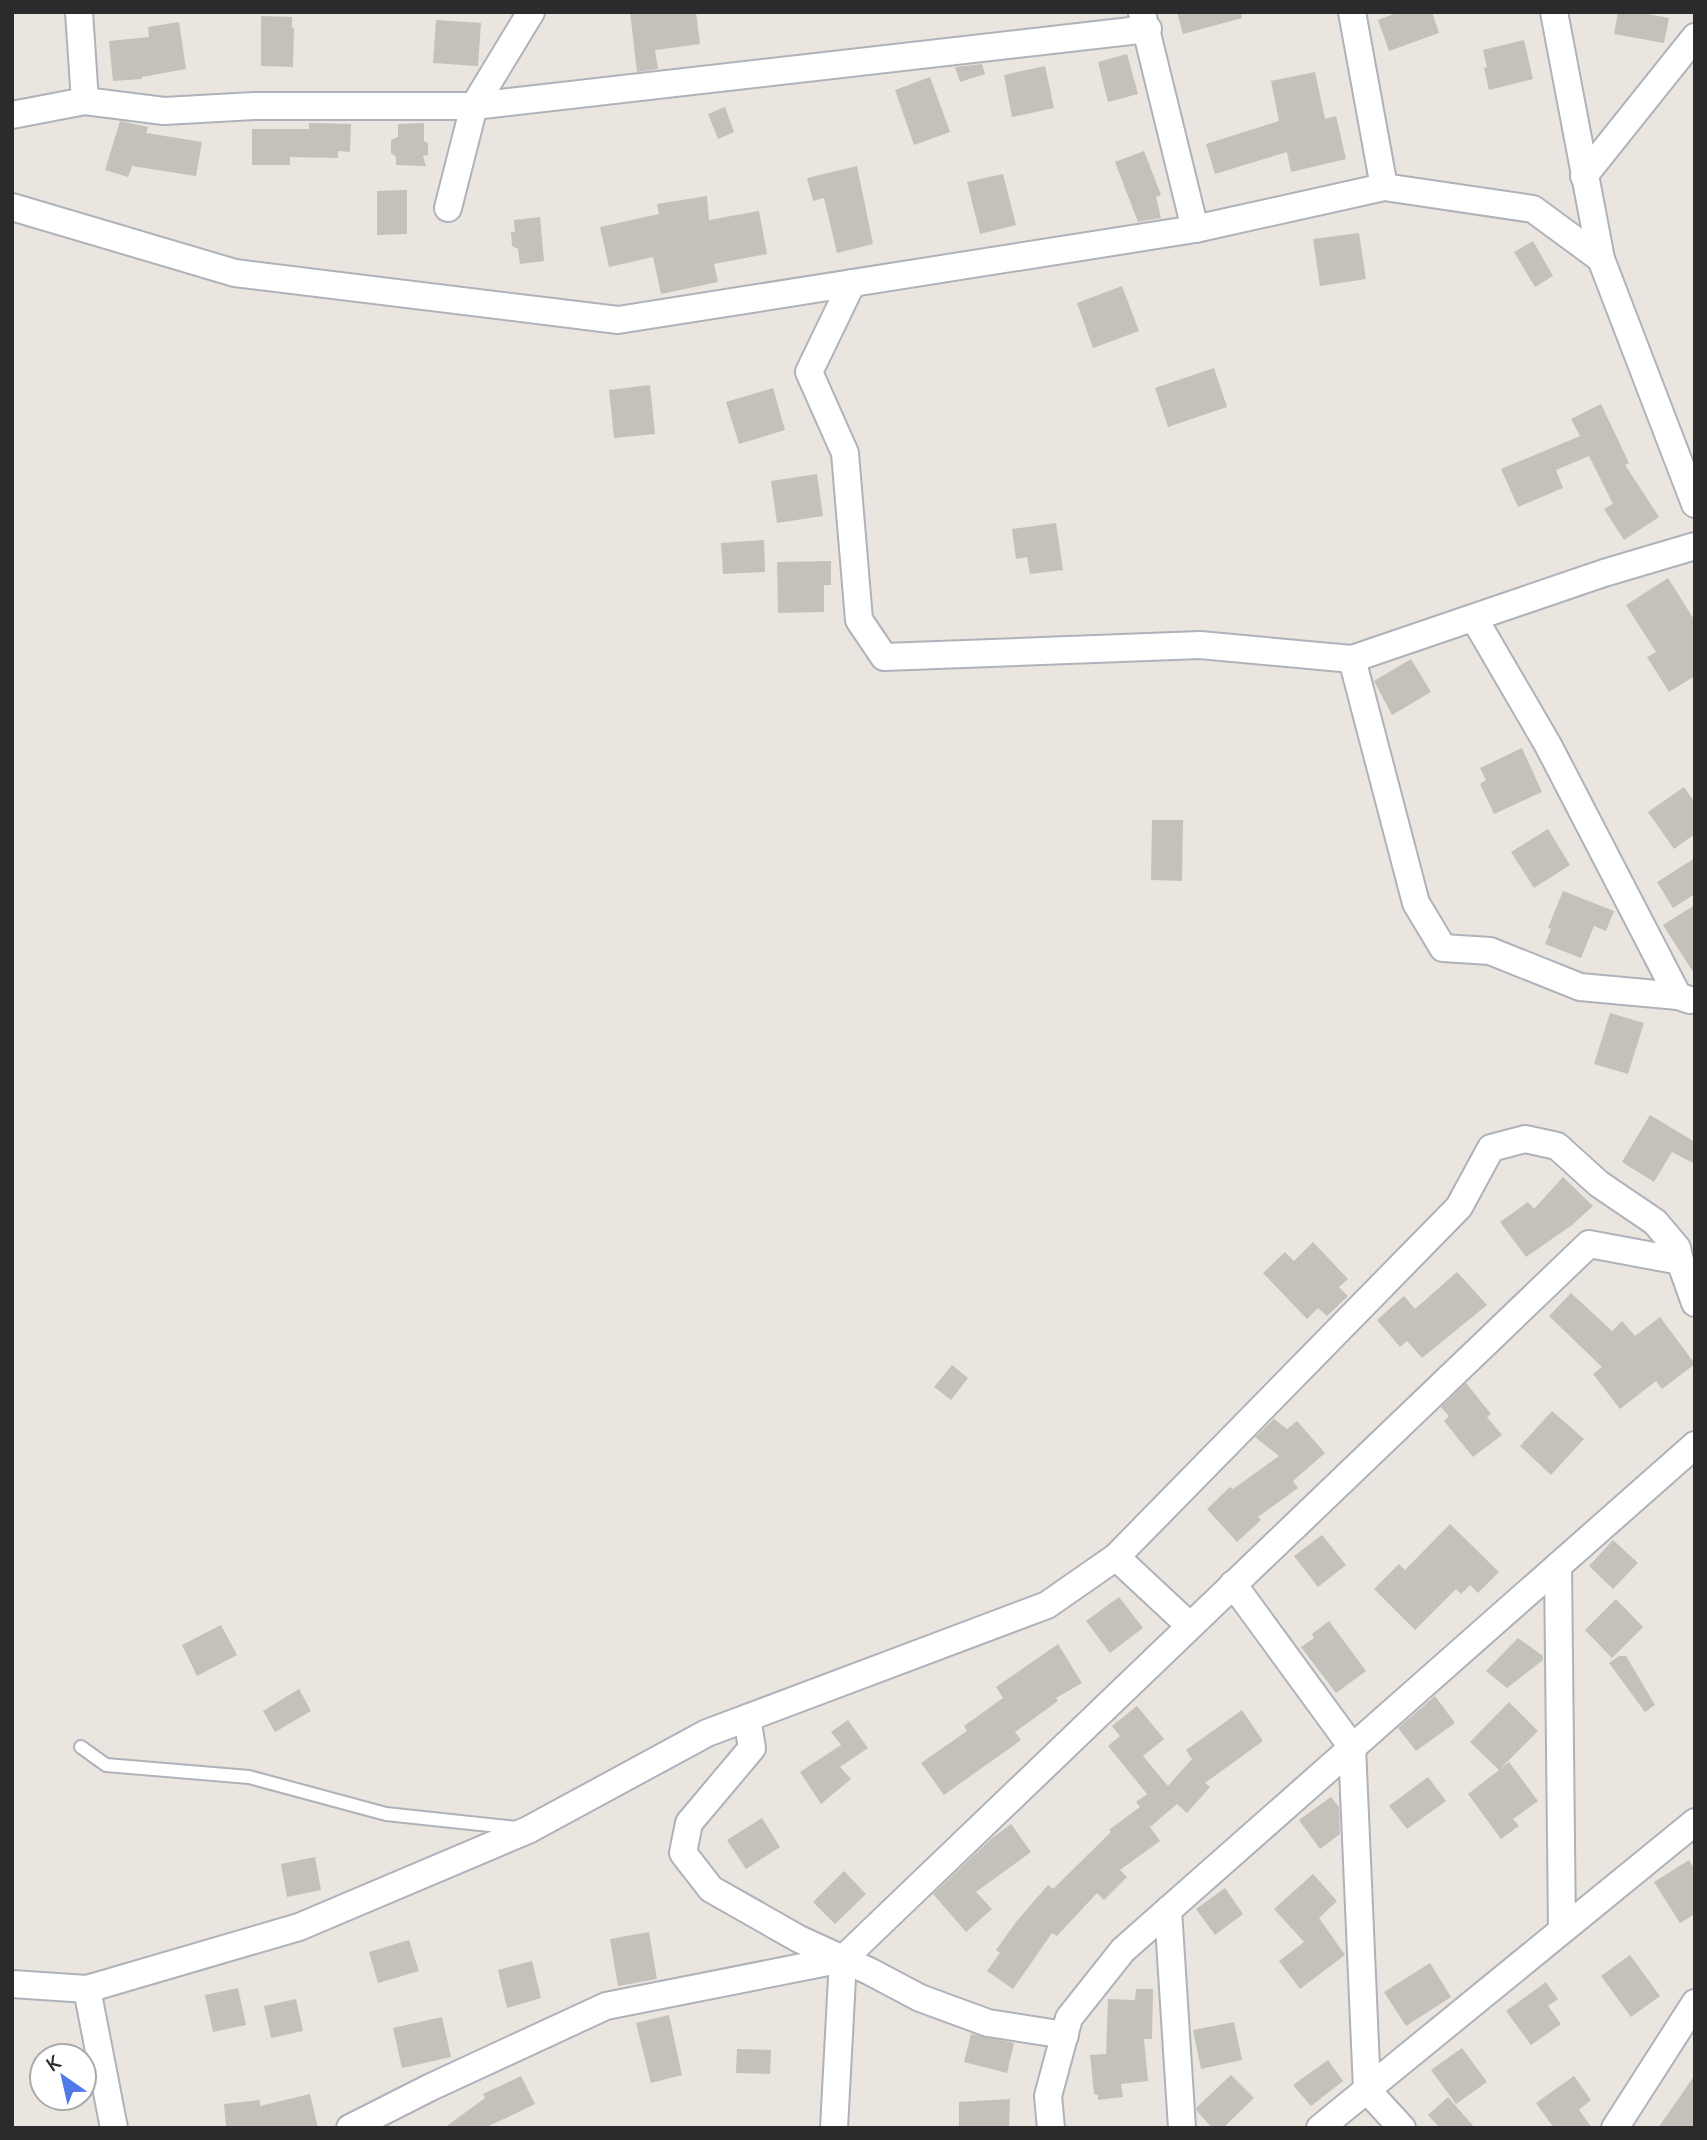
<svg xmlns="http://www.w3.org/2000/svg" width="1707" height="2140" font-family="Manrope,sans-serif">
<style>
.building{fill:#c4c0ba}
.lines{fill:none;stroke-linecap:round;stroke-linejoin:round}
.service-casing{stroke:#afb2ba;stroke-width:16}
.minor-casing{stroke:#afb2ba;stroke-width:30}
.service{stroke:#fff;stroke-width:12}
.minor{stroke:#fff;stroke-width:26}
</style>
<rect width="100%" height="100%" fill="#ebe5df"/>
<!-- building -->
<g class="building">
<path d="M630 12H696L700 44 655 50 658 69 637 72Z"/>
<path d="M1177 12H1241L1242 18 1183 34Z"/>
<path d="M1399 12H1432L1439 33 1389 51 1378 20Z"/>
<path d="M1618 12H1637L1669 18 1664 43 1614 34Z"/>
<path d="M261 16 292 17V28H294L293 67 261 66Z"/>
<path d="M436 20 481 23 478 66 433 63Z"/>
<path d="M179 22 186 69 142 77V79L113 81 109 41 149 37 148 27Z"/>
<path d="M1524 40 1533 79 1489 90 1484 68 1487 67 1483 50Z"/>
<path d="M1127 54 1138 94 1108 102 1098 62Z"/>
<path d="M982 64 985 74 960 82 955 67Z"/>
<path d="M1045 66 1054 108 1012 117 1004 75Z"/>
<path d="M1315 72 1325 119 1336 116 1346 159 1291 172 1287 152 1215 174 1206 144 1279 121 1271 81Z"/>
<path d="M930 77 950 132 914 145 895 90Z"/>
<path d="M725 107 734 132 718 139 708 114Z"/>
<path d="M120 121 148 127 146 133 202 142 196 176 132 166 128 177 105 170Z"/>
<path d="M309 123 351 124 350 152 338 151V158L290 157V165H252V129H309Z"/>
<path d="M424 123V141L428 143V155L423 156 426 166 396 165V157L391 153V140L398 137V124Z"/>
<path d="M1144 151 1161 195 1156 197 1161 218 1138 222 1115 162Z"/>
<path d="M857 166 873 244 837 253 824 198 813 201 807 178Z"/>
<path d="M1003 174 1016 225 980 234 967 182Z"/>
<path d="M407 190V234L377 235V191Z"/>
<path d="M707 196 709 220 759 211 767 254 714 264 718 282 661 294 653 257 609 267 600 227 659 214 657 204Z"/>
<path d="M540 217 544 261 520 264 518 249 512 246 511 232H515L514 220Z"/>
<path d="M1359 233 1366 279 1320 286 1313 239Z"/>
<path d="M1533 241 1553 276 1535 287 1514 252Z"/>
<path d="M1122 286 1139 331 1093 348 1077 303Z"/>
<path d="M1214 368 1227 407 1168 427 1155 388Z"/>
<path d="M650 385 655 434 614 438 609 390Z"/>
<path d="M773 388 785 430 739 444 726 402Z"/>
<path d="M1601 404 1629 463 1625 465 1659 517 1624 540 1604 509 1613 504 1589 456 1556 470 1563 488 1518 507 1501 469 1580 436 1571 419Z"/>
<path d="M817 474 823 516 777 523 771 481Z"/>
<path d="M1056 523 1063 570 1030 574 1027 557 1016 559 1012 529Z"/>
<path d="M764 540 765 572 723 574 721 543Z"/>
<path d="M831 561V585H824V612L778 613 777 562Z"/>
<path d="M1668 578 1695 621V676L1669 692 1647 657 1656 652 1626 605Z"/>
<path d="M1411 659 1431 692 1392 715 1374 681Z"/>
<path d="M1522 748 1542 792 1494 814 1480 784 1486 780 1480 768Z"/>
<path d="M1684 787 1695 803V834L1674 849 1648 812Z"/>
<path d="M1152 820H1183L1182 881 1151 880Z"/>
<path d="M1548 829 1570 865 1534 888 1511 852Z"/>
<path d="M1695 858V894L1673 908 1657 882Z"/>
<path d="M1563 891 1614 911 1606 931 1594 926 1581 958 1545 944 1551 929 1548 928Z"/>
<path d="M1695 905V975L1663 925Z"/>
<path d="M1610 1013 1644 1023 1628 1074 1594 1064Z"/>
<path d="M1650 1115 1695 1142V1164L1672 1152 1654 1182 1622 1162Z"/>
<path d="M1563 1177 1593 1206 1572 1225 1526 1257 1500 1222 1528 1202 1534 1209Z"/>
<path d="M1313 1242 1348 1279 1339 1287 1348 1296 1327 1316 1318 1308 1307 1319 1263 1273 1285 1252 1294 1261Z"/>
<path d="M1457 1272 1487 1305 1422 1358 1407 1341 1400 1347 1377 1320 1404 1296 1415 1309Z"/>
<path d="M1571 1293 1612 1331 1622 1321 1635 1336 1660 1317 1695 1364 1662 1389 1656 1381 1620 1409 1593 1374 1602 1367 1549 1316Z"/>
<path d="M952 1365 968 1378 951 1400 934 1387Z"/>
<path d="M1466 1383 1491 1414 1487 1417 1502 1435 1473 1457 1444 1421 1449 1416 1441 1407Z"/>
<path d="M1552 1411 1584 1439 1551 1475 1520 1446Z"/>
<path d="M1274 1419 1287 1429 1297 1421 1325 1453 1293 1481 1298 1488 1258 1517 1261 1520 1237 1542 1207 1509 1230 1487 1233 1489 1279 1456 1255 1437Z"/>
<path d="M1450 1524 1499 1572 1478 1593 1470 1585 1461 1594 1456 1589 1415 1630 1374 1589 1399 1564 1405 1570Z"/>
<path d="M1322 1535 1346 1565 1318 1587 1294 1556Z"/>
<path d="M1613 1540 1638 1563 1613 1589 1589 1566Z"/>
<path d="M1119 1597 1143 1628 1110 1653 1086 1621Z"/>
<path d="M1616 1599 1643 1627 1612 1658 1585 1630Z"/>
<path d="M1329 1621 1366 1671 1336 1693 1301 1647 1314 1638 1312 1634Z"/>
<path d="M221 1625 237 1655 197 1676 182 1645Z"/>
<path d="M1518 1638 1543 1656V1660L1507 1688 1486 1671Z"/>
<path d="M1058 1644 1082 1683 1056 1698 1058 1701 1015 1732 1021 1740 944 1795 921 1763 967 1731 964 1726 1003 1698 996 1687Z"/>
<path d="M1619 1656H1626L1655 1705 1645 1712 1609 1663Z"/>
<path d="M299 1689 311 1711 275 1732 263 1711Z"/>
<path d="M1435 1696 1455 1723 1416 1751 1398 1728Z"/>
<path d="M1509 1702 1538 1731 1499 1770 1509 1762 1538 1801 1513 1819 1519 1826 1501 1839 1468 1794 1499 1770 1470 1742Z"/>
<path d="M1137 1706 1164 1739 1143 1756 1168 1786 1192 1759 1186 1750 1242 1710 1263 1741 1205 1783 1210 1787 1187 1813 1177 1804 1150 1827 1160 1841 1120 1870 1127 1877 1104 1900 1097 1893 1057 1936 1052 1933 1013 1989 987 1971 1000 1953 996 1950 1016 1922 1048 1885 1053 1889 1111 1832 1109 1830 1140 1807 1136 1802 1147 1794 1108 1746 1120 1736 1112 1726Z"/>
<path d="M848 1720 868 1748 840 1767 851 1779 821 1804 800 1772 841 1745 831 1732Z"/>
<path d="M1428 1777 1446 1801 1407 1829 1389 1806Z"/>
<path d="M1331 1797 1339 1807 1340 1834 1320 1849 1299 1820Z"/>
<path d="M762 1818 780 1847 746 1869 727 1840Z"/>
<path d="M1011 1824 1031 1852 976 1892 992 1909 966 1932 933 1894 991 1839Z"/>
<path d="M315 1857 321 1890 287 1897 281 1864Z"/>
<path d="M1689 1860 1695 1870V1914L1680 1923 1654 1882Z"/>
<path d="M844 1871 866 1894 835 1924 813 1902Z"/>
<path d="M1313 1874 1337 1901 1319 1918 1345 1955 1300 1989 1279 1961 1304 1942 1274 1909Z"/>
<path d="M1225 1888 1243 1914 1215 1935 1196 1909Z"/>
<path d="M649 1932 657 1979 618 1986 610 1939Z"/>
<path d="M409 1940 419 1971 378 1983 369 1952Z"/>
<path d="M1630 1955 1660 1996 1631 2017 1601 1976Z"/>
<path d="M532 1961 541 1998 507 2008 498 1970Z"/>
<path d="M1430 1963 1451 1997 1406 2026 1384 1992Z"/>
<path d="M1546 1982 1558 1999 1548 2006 1561 2024 1531 2045 1506 2011Z"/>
<path d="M238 1988 246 2025 213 2032 205 1995Z"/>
<path d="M1136 1989H1153L1152 2039H1144L1148 2081 1121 2084 1123 2097 1098 2100V2095L1094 2094 1090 2055 1106 2054 1108 1999 1135 2000Z"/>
<path d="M296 1999 303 2031 271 2038 264 2006Z"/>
<path d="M669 2015 682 2075 651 2083 636 2023Z"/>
<path d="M442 2017 451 2057 402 2068 393 2028Z"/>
<path d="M1234 2022 1242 2060 1201 2069 1193 2030Z"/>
<path d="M971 2034 1014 2043 1007 2073 964 2062Z"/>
<path d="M1462 2048 1487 2082 1456 2104 1431 2070Z"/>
<path d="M737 2049 771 2050 770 2074 736 2073Z"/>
<path d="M1328 2060 1343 2081 1311 2106 1293 2085Z"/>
<path d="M1231 2075 1254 2098 1223 2128H1212L1197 2111 1196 2108Z"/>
<path d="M1695 2075V2128H1658Z"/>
<path d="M521 2076 535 2104 485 2128H444L485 2098 483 2094Z"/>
<path d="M1574 2076 1591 2100 1579 2110 1592 2128H1554L1536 2103Z"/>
<path d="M310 2094 318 2128H226L224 2104 260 2100V2106Z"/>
<path d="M1448 2097 1475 2128H1440L1428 2115Z"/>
<path d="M1010 2099 1009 2128H959V2102Z"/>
</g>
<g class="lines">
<defs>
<path id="service" d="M81 1747 106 1765 249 1777 386 1814 517 1828"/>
<g id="minor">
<path d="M79 12 85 101 164 111 254 106H474L1148 29"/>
<path d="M1352 12 1384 187"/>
<path d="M1554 12 1601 259 1695 504"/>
<path d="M1142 13 1195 229"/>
<path d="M12 115 85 101"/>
<path d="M1584 176 1695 37"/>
<path d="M12 207 235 273 618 320 1195 229 1384 187 1533 209 1601 259"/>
<path d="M448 208 474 106 531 12"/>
<path d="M852 283 809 372 845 453 859 620 884 657 1200 645 1352 659 1604 573 1695 546"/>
<path d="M1474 618 1548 745 1678 996 1690 1000"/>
<path d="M1352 659 1416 903 1443 948 1490 951 1580 987 1678 996"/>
<path d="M1116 1557 1189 1625"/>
<path d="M1558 1566 1562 1930"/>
<path d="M1233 1584 1352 1747 1367 2090 1402 2128"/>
<path d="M747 1718 752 1748 689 1823 683 1853 711 1889 799 1939 869 1971 920 1998 988 2023 1065 2035"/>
<path d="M1168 1910 1182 2128"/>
<path d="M12 1984 87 1989 299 1927 528 1830 707 1733 1047 1605 1116 1557 1459 1207 1491 1148 1525 1139 1557 1146 1599 1184 1655 1222 1677 1248 1680 1261"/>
<path d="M87 1989 114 2128"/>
<path d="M350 2128 431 2087 606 2006 843 1959 1589 1244 1680 1261 1695 1303"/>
<path d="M834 2128 843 1959"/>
<path d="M1051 2128 1048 2096 1069 2018 1123 1950 1695 1445"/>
<path d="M1320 2128 1695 1822"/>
<path d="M1615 2128 1695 2003"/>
</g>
</defs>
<!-- service casing -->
<use href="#service" class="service-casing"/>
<!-- minor casing -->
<use href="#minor" class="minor-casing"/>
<!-- service -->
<use href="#service" class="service"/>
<!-- minor -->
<use href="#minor" class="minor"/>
</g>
<!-- border -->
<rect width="1707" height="2140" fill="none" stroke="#2b2b2b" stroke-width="28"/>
<!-- north arrow -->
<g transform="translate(63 2077) rotate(326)"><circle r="33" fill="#ffffff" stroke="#aaaaaa" stroke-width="2"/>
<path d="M0-5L12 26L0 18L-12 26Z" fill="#4f7ae8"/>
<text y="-10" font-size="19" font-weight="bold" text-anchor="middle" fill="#2b2b2b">K</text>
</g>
</svg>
